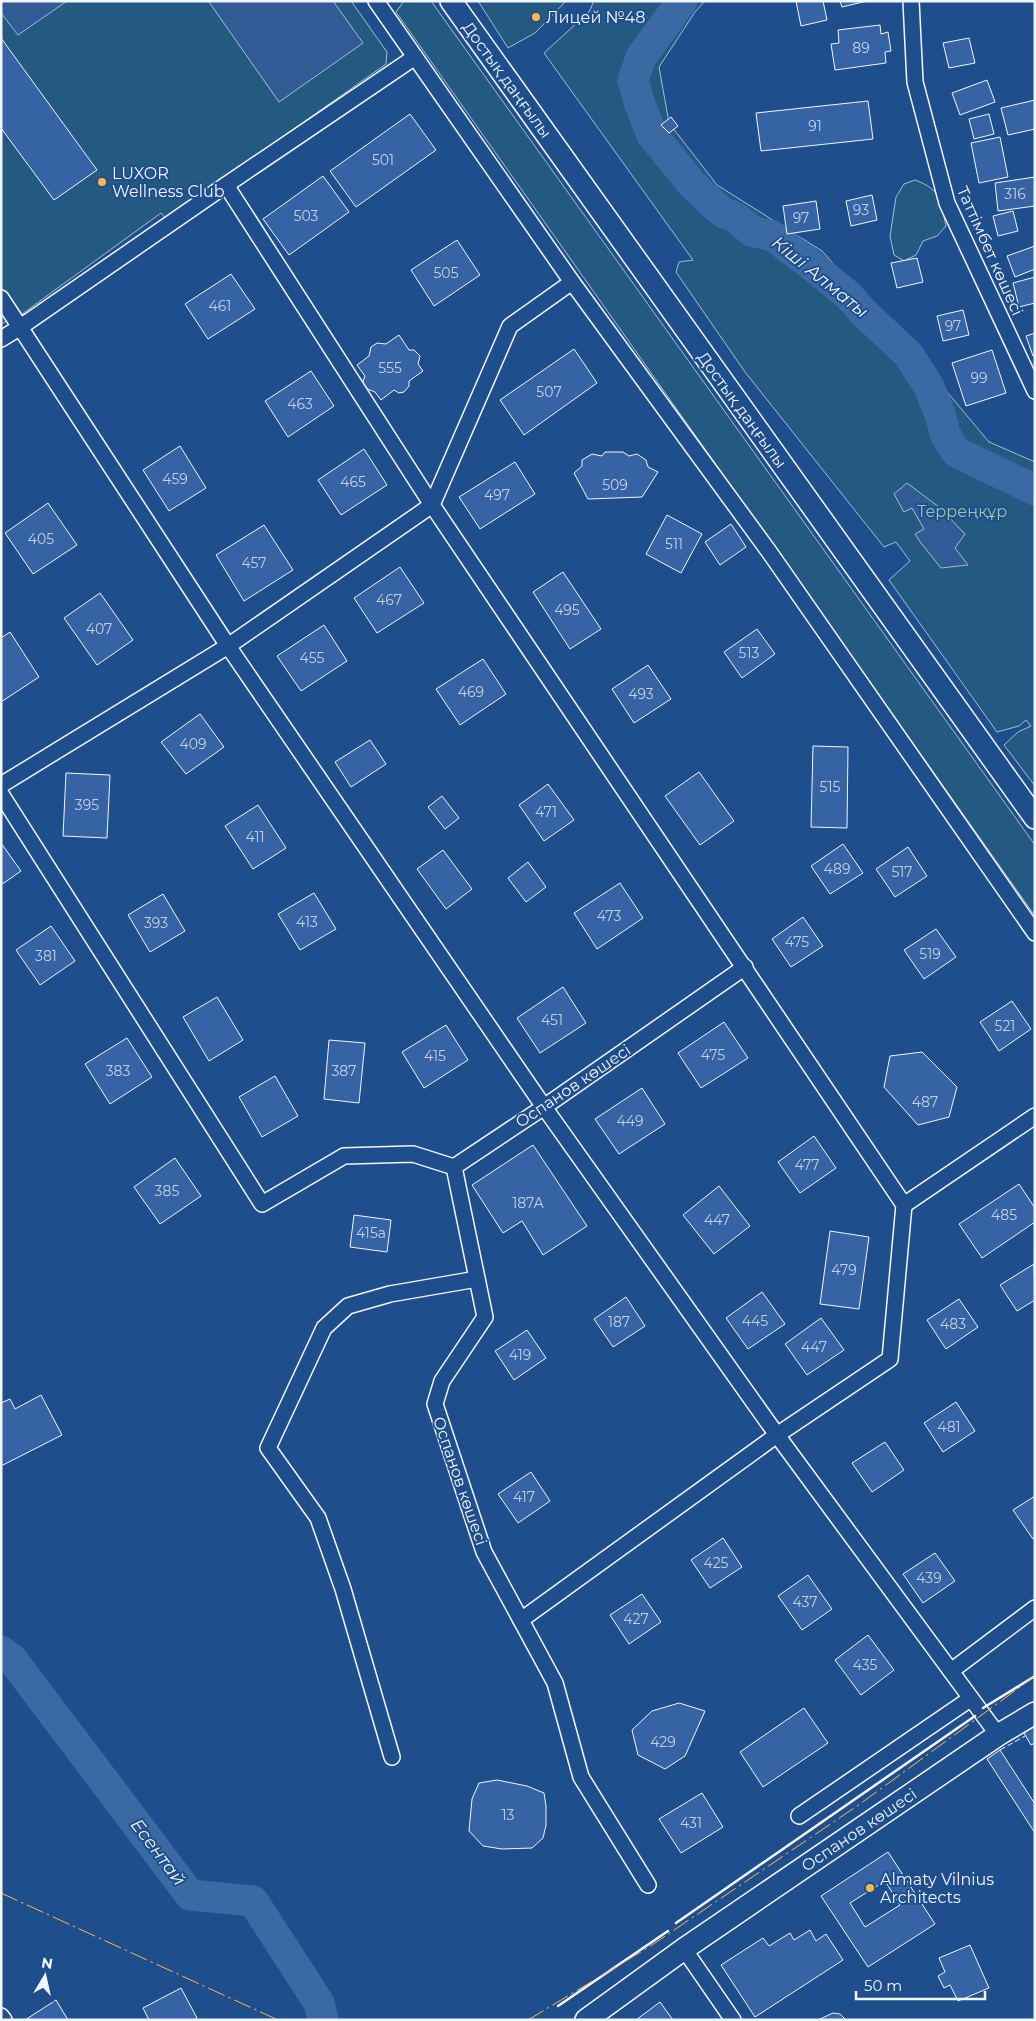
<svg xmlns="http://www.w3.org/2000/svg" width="1036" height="2021" font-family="Montserrat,sans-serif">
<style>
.green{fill:#245a82;stroke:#a8bbd7}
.parking{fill:#305b95;stroke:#a8bbd7}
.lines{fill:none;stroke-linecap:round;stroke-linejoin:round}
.river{stroke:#3b69a3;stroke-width:31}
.building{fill:#3563a3;stroke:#f2f6ff;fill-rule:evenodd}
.street-casing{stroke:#f2f6ff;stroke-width:18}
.secondary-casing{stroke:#f2f6ff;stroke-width:24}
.street{stroke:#1f4e8c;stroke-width:15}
.secondary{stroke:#1f4e8c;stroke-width:21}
.fence{stroke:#f2f6ff;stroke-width:1;stroke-dasharray:6 2.5;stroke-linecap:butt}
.wall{stroke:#f2f6ff;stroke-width:2.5}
.power{stroke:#ffb74d;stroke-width:1;stroke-dasharray:18 4 2.5 4;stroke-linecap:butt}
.poi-dot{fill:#ffb74d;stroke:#1f4e8c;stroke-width:2}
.labels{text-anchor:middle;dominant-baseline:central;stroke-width:4;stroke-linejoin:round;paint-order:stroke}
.number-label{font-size:14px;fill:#c3d1e8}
.poi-label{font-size:16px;fill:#f2f6ff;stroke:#1f4e8c;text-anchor:start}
.street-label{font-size:16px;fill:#f2f6ff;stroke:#1f4e8c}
.park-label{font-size:16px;fill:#97c8a6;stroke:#1f4e8c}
.water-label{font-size:18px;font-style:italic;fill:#f2f6ff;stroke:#1f4e8c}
</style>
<rect width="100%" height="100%" fill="#1f4e8c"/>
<!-- green -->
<g class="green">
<path d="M1 1H351L387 52 386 64 166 219 161 213 22 314 1 324Z"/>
<path d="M404 1H431L1035 845V916L396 12Z"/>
<path d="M478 1H566L535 33 508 48Z"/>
<path d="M594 1H705L695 12 659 67 669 123 717 185 822 251 932 374 989 442 1035 462V786L1004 745 1018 732 1031 726 1026 720 1019 726 997 732 889 580 910 561 896 542 884 547 745 372 676 272 679 262 693 260 544 53 589 12Z"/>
<path d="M915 180C942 190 940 201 946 226L937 236 923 241 916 255 904 261 894 255 890 236 896 197 904 184Z"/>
</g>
<!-- parking -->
<g class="parking">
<path d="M1 1H67L18 35 1 13Z"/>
<path d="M210 1H333L363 43 279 102 209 2Z"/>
<path d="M907 483 939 507 965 534 955 548 968 565 941 568 921 543 915 534 924 529 912 508 904 512 894 494Z"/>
</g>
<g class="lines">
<!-- river -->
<g class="river">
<path d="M682 1 641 57 633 80 639 102 652 135 692 184 714 205 724 213 735 217 753 232 771 235 805 260 848 295 864 313 909 355 929 387 941 417 945 434 956 452 1035 490"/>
<path d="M1 1651 12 1659 190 1895 253 1901 319 2003 323 2020"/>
</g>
</g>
<!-- building -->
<g class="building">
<path d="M796 1H823L827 20 801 26Z"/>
<path d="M840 1H867L842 7Z"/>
<path d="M880 25 881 34 888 32 891 51 885 52 886 63 835 70 831 44 839 43 838 30Z"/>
<path d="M1 38 97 170 54 200 1 128Z"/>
<path d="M969 38 975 63 949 68 943 43Z"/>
<path d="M987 80 995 102 960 115 952 93Z"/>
<path d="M1035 100V129L1008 135 1001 108Z"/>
<path d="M868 101 873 139 761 151 756 113Z"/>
<path d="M410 114 436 150 356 207 330 171Z"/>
<path d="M989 114 994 134 974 139 969 119Z"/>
<path d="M671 117 678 126 669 133 661 125Z"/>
<path d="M1000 137 1008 177 979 183 971 143Z"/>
<path d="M323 176 349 212 289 255 263 219Z"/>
<path d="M1035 177V206L998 211 995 183Z"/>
<path d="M872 195 877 220 851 226 846 201Z"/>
<path d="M816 201 820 229 787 234 783 206Z"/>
<path d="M1013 211 1018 231 998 236 993 216Z"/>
<path d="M457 240 480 275 434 306 411 270Z"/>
<path d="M1035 246V269L1015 277 1007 256Z"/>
<path d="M917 258 923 282 897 288 891 263Z"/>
<path d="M231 274 255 309 208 339 185 304Z"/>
<path d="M1035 277V303L1019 307 1013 283Z"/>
<path d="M963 310 969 335 943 341 937 316Z"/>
<path d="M1035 333V356H1033L1026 336Z"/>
<path d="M399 335 409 350H414L420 356 418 364 423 371 409 381V386L404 392 399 393 394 390 381 400 375 392 365 388 363 381 365 376 357 365 369 356 371 347 377 343 386 344Z"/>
<path d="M574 349 597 383 524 435 500 400Z"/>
<path d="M992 350 1006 393 966 406 952 363Z"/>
<path d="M311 371 334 406 288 437 265 401Z"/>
<path d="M180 446 206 488 169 511 143 470Z"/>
<path d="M364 449 387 485 341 515 318 480Z"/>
<path d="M605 452H623L629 456 637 454 646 460 648 467 658 472 642 497 588 499 574 473 582 466V460L592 454 602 456Z"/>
<path d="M515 462 535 494 480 529 459 497Z"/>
<path d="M48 503 77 545 33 574 5 533Z"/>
<path d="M667 515 702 534 681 573 646 554Z"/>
<path d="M731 524 746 547 720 565 705 542Z"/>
<path d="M264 525 293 570 244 601 216 555Z"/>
<path d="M400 567 424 603 377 633 354 598Z"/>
<path d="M563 572 601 629 570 649 533 592Z"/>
<path d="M100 593 133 640 97 665 64 618Z"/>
<path d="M324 625 347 661 301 691 277 656Z"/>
<path d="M757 629 775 654 742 678 724 652Z"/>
<path d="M10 632 39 677 1 702V638Z"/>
<path d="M483 659 506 694 460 725 436 689Z"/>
<path d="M648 665 671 699 634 723 612 689Z"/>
<path d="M200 714 224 747 186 774 161 742Z"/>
<path d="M370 740 386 764 351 787 335 762Z"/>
<path d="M813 746 848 747 847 828 811 827Z"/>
<path d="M699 772 734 821 700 845 665 796Z"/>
<path d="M66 773 110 775 107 838 63 836Z"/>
<path d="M548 784 574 820 544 841 519 805Z"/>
<path d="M442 796 459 818 445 829 428 807Z"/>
<path d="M258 805 286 848 253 869 225 826Z"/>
<path d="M1 843 21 871 1 885Z"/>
<path d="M843 844 863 873 830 894 811 866Z"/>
<path d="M908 847 927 876 895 897 876 869Z"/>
<path d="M443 850 472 889 446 909 417 869Z"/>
<path d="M528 862 546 887 526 902 508 878Z"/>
<path d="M620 883 643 918 597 949 574 913Z"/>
<path d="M314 893 336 929 300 950 278 914Z"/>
<path d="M163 894 185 931 150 952 128 915Z"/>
<path d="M803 917 823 946 791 967 772 939Z"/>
<path d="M51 926 75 961 40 985 16 950Z"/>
<path d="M936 929 956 957 924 979 904 950Z"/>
<path d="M563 987 586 1023 540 1053 517 1018Z"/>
<path d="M217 997 243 1040 209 1061 183 1017Z"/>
<path d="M1012 1001 1031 1029 999 1051 980 1022Z"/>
<path d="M724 1022 748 1058 701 1088 678 1053Z"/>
<path d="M446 1025 468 1060 424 1088 402 1052Z"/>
<path d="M127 1038 152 1077 110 1104 85 1064Z"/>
<path d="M329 1040 365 1043 359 1103 324 1099Z"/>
<path d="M922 1052 957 1087 949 1117 918 1125 884 1087 890 1056Z"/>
<path d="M275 1076 298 1116 262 1137 239 1097Z"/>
<path d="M642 1088 665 1124 619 1154 595 1119Z"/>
<path d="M814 1136 836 1168 800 1193 778 1162Z"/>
<path d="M533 1145 587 1226 543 1255 522 1221 503 1233 472 1185Z"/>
<path d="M175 1158 201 1196 160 1224 134 1187Z"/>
<path d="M1019 1184 1035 1208V1222L982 1258 959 1224Z"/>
<path d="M719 1186 750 1226 714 1254 683 1215Z"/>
<path d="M354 1215 391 1220 387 1252 350 1247Z"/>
<path d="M830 1231 869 1237 859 1309 820 1304Z"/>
<path d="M1034 1264 1035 1300 1017 1311 1000 1285Z"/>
<path d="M762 1292 785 1324 748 1349 726 1318Z"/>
<path d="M626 1297 645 1326 613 1347 594 1319Z"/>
<path d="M959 1299 978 1327 946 1349 927 1320Z"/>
<path d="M821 1318 844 1350 807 1375 785 1344Z"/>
<path d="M527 1330 546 1358 514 1380 495 1351Z"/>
<path d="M41 1395 62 1435 1 1466V1403L10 1399 15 1409Z"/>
<path d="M956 1402 975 1431 943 1452 924 1423Z"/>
<path d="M885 1442 904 1470 872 1492 852 1463Z"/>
<path d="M531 1472 550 1501 518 1523 498 1494Z"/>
<path d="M1035 1496V1537L1033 1539 1013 1510Z"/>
<path d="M723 1538 742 1567 710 1588 691 1560Z"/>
<path d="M935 1553 955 1581 923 1603 903 1574Z"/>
<path d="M808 1575 832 1609 802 1630 778 1596Z"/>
<path d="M642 1594 661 1622 629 1644 610 1615Z"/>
<path d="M868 1635 894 1670 861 1695 835 1660Z"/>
<path d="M679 1703 705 1711 685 1756 665 1769 638 1755 632 1730 652 1711Z"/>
<path d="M804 1708 828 1743 763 1787 740 1752Z"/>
<path d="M1035 1726V1743L1031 1745 1024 1733Z"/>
<path d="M1000 1750 1035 1804V1833L987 1759Z"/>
<path d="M497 1780 527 1786 544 1793 546 1806V1825L543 1838 532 1848 502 1849 483 1846 469 1831 472 1799 479 1783Z"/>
<path d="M702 1793 723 1827 681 1853 659 1819Z"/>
<path d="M888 1852 935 1924 868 1967 821 1896ZM885 1881 900 1905 865 1927 850 1903Z"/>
<path d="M810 1930 816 1941 826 1934 843 1960 755 2017 721 1965 763 1938 769 1946 790 1933 794 1940Z"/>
<path d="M970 1945 989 1988 958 2001 950 1985 944 1988 938 1976 945 1972 939 1958Z"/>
<path d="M181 1988 197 2018 194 2020H149L143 2008Z"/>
<path d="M56 2000 68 2020H25Z"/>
<path d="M660 2002 673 2020H636Z"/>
<path d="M833 2013 840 2014 846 2020H818Z"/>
</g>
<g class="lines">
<defs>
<g id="street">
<path d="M376 1 572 282 770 553 1035 933"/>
<path d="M911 1 915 82 947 203 1035 391"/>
<path d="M226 185 432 505 904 1205 890 1359 777 1435 521 1620"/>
<path d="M1 298 228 646 544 1107 777 1435 998 1735"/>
<path d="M1 339 19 328 226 185 415 57"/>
<path d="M1 785 228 646 432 505 510 326 572 282"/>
<path d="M1 794 262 1204 344 1156 413 1154 454 1167"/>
<path d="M904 1205 1035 1116"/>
<path d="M951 1671 1035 1608"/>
<path d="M392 1757 343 1589 318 1518 268 1448 324 1328 348 1306 390 1294 477 1279"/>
<path d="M799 1816 970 1699"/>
<path d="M648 1885 581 1777 555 1683 484 1552 435 1404 442 1381 485 1317 454 1167 544 1107 745 967"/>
<path d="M684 1949 733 2020"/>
<path d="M1 2016 4 2020"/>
</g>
<g id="secondary">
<path d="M451 1 1035 818"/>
<path d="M586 2020 684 1949 998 1735 1035 1713"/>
</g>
</defs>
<!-- street casing -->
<use href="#street" class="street-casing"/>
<!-- secondary casing -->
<use href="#secondary" class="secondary-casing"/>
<!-- street -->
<use href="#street" class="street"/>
<!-- secondary -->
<use href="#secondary" class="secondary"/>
<!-- fence -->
<path class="fence" d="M1000 1750 1025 1736"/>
<!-- wall -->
<g class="wall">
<path d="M983 1708 1035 1676"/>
<path d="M676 1923 975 1716"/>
<path d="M558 2006 668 1931"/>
</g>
<!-- power -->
<g class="power">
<path d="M1 1893 278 2020"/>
<path d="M528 2020 649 1947 860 1804 1035 1676"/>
</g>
</g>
<!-- markers -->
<g class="poi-dot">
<circle cx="536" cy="17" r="5"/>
<circle cx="102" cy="182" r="5"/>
<circle cx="870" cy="1888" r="5"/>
</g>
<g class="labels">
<!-- number labels -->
<g class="number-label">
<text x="861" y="48">89</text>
<text x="815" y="126">91</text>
<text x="383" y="160">501</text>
<text x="1015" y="194">316</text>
<text x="861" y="210">93</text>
<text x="306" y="216">503</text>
<text x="801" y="218">97</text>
<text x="446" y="273">505</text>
<text x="220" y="306">461</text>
<text x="953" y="326">97</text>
<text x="390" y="368">555</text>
<text x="979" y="378">99</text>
<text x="549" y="392">507</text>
<text x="300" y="404">463</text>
<text x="175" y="479">459</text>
<text x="353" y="482">465</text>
<text x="615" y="485">509</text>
<text x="497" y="495">497</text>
<text x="41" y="539">405</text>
<text x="674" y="544">511</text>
<text x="254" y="563">457</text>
<text x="389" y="600">467</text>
<text x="567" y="610">495</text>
<text x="99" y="629">407</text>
<text x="749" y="653">513</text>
<text x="312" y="658">455</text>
<text x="471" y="692">469</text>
<text x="641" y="694">493</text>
<text x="193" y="744">409</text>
<text x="830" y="787">515</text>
<text x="87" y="805">395</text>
<text x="546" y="812">471</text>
<text x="255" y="837">411</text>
<text x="837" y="869">489</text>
<text x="902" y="872">517</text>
<text x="609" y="916">473</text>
<text x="307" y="922">413</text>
<text x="156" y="923">393</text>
<text x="797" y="942">475</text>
<text x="930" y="954">519</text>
<text x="46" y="956">381</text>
<text x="552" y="1020">451</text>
<text x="1005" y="1026">521</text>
<text x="713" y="1055">475</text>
<text x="435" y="1056">415</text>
<text x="118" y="1071">383</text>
<text x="344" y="1071">387</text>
<text x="925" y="1102">487</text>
<text x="630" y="1121">449</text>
<text x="807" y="1165">477</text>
<text x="167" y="1191">385</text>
<text x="528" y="1203">187А</text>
<text x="1004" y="1215">485</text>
<text x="717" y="1220">447</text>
<text x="371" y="1233">415а</text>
<text x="844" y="1270">479</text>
<text x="755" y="1321">445</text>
<text x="619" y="1322">187</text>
<text x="953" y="1324">483</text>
<text x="814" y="1347">447</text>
<text x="520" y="1355">419</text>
<text x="949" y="1427">481</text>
<text x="524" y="1497">417</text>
<text x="716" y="1563">425</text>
<text x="929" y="1578">439</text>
<text x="805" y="1602">437</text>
<text x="636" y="1619">427</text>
<text x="865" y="1665">435</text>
<text x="663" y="1742">429</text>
<text x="508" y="1815">13</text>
<text x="691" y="1823">431</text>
</g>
<!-- poi labels -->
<g class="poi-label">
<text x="546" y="17">Лицей №48</text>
<text x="112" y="173">LUXOR<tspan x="112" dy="18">Wellness Club</tspan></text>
<text x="880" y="1879">Almaty Vilnius<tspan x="880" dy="18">Architects</tspan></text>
</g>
<!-- street labels -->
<g class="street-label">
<text transform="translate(507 80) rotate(54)">Достық даңғылы</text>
<text transform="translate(990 251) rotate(66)">Таттімбет көшесі</text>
<text transform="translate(742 410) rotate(54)">Достық даңғылы</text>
<text transform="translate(573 1086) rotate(-34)">Оспанов көшесі</text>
<text transform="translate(460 1481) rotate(71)">Оспанов көшесі</text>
<text transform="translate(859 1830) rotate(-34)">Оспанов көшесі</text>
</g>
<!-- park labels -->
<g class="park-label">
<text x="962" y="511">Терреңқұр</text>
</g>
<!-- water labels -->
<g class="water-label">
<text transform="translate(820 277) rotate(39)">Кіші Алматы</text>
<text transform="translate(158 1852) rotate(53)">Есентай</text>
</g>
</g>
<!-- border -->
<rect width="1036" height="2021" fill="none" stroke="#f2f6ff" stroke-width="5"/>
<!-- north arrow -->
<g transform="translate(45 1976) rotate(9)" stroke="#1f4e8c" stroke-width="4" paint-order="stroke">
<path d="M0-4L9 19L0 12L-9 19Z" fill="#f2f6ff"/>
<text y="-8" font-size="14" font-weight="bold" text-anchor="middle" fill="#f2f6ff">N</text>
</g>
<!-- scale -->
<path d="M856 1991v8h129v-8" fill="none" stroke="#f2f6ff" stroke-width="2.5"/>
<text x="864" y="1991" font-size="15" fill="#f2f6ff" stroke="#1f4e8c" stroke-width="4" paint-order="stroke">50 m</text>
</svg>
